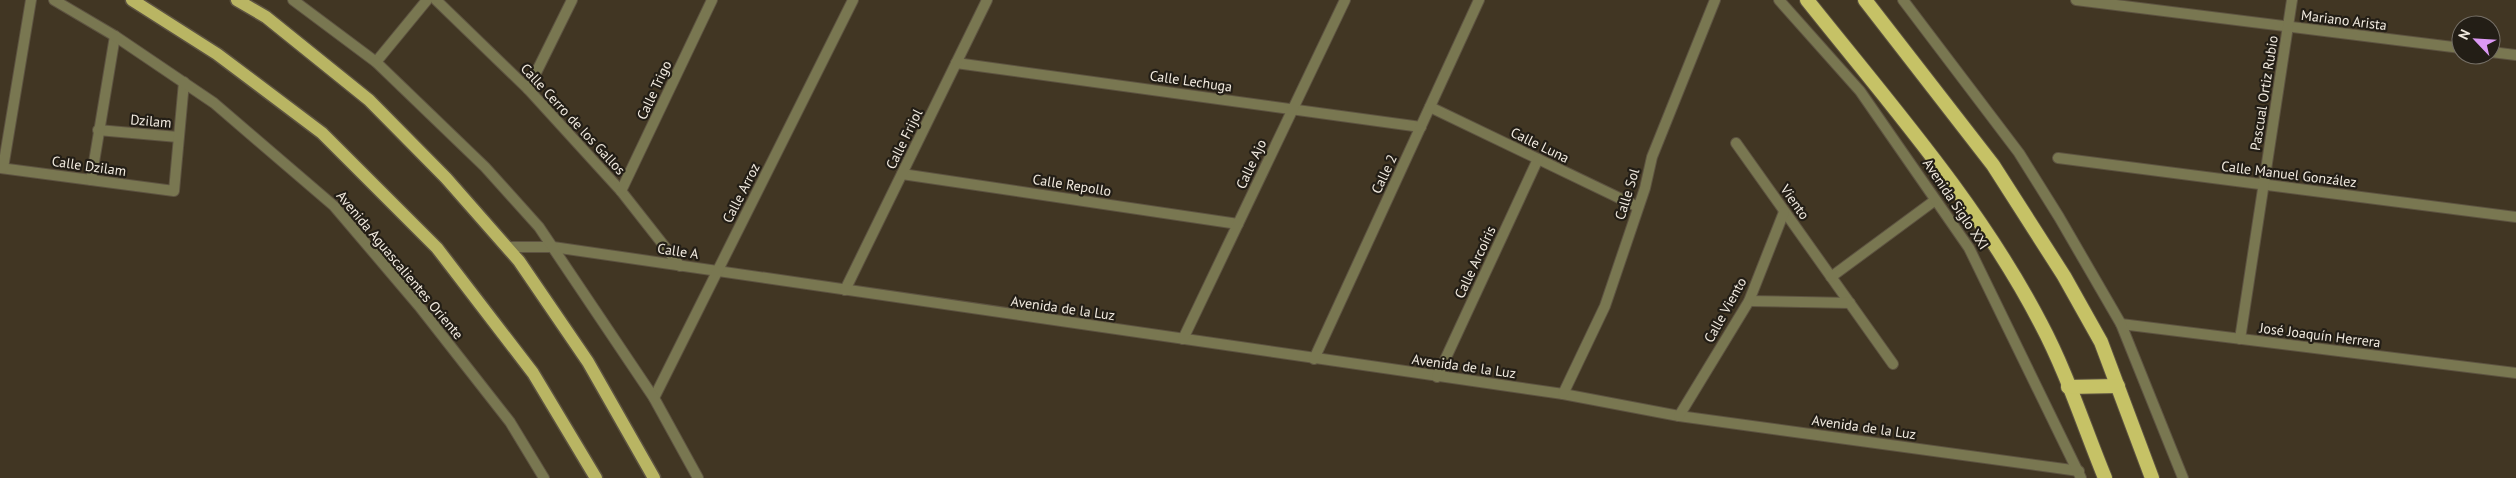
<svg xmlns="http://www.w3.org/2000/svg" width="2516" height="478" font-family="'PT Sans',sans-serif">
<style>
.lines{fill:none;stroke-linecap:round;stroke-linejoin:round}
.minor-casing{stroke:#5d5341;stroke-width:12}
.tertiary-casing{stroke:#5d5341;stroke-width:12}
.primary-casing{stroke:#5d5341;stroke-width:15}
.trunk-casing{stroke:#5d5341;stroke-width:16}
.minor{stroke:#797751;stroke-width:10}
.tertiary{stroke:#797751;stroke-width:10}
.primary{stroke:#b9b563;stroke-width:12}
.trunk{stroke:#c6c266;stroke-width:14}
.labels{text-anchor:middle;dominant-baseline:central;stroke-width:4.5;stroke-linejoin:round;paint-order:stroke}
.street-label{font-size:14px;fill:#f2ebe0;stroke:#231e16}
</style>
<rect width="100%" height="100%" fill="#413623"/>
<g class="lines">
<defs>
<g id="minor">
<path d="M436 0 528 89 621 191 680 266"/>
<path d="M2076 0 2461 48"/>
<path d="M2491 52 2516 55"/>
<path d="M376 62 427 0"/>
<path d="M956 63 1421 127"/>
<path d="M528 89 572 0"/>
<path d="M1430 107 1638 207"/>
<path d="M98 130 178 137"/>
<path d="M1736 143 1893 364"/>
<path d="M2058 158 2516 217"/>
<path d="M0 168 174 191 184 82"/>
<path d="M3 168 31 0"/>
<path d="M902 174 1238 224"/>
<path d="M91 180 115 36"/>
<path d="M621 191 712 0"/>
<path d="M507 247H553L1563 394 1679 416 2079 471"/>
<path d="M1831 277 1934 201"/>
<path d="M845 290 987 0"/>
<path d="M1749 301 1850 303"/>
<path d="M2121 324 2516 373"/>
<path d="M1183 339 1345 0"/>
<path d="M2240 339 2292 0"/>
<path d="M1314 359 1479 0"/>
<path d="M1437 377 1538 159"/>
<path d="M1563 394 1605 306 1645 188 1652 157 1715 0"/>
<path d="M654 398 853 0"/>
<path d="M1679 416 1749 301 1784 212"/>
</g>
<g id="tertiary">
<path d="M54 0 115 36 214 103 334 206 419 306 510 422 544 478"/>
<path d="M293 0 376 62 485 167 539 227 654 398 698 478"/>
<path d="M1779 0 1860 91 1969 248 2081 478"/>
<path d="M1903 0 2019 153 2059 217 2121 324 2183 478"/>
</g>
<g id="primary">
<path d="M132 0 217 54 322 133 437 248 533 373 596 478"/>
<path d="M237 0 266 17 369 100 446 178 519 261 588 362 654 478"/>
</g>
<g id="trunk">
<path d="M1807 0C1889 103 1980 206 2041 324 2067 373 2084 427 2105 478"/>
<path d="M1865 0 1993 165 2064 276 2101 342 2152 478"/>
<path d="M2068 387 2118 386"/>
</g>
</defs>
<!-- minor casing -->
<use href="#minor" class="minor-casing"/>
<!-- tertiary casing -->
<use href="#tertiary" class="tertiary-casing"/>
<!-- primary casing -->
<use href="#primary" class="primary-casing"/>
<!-- trunk casing -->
<use href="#trunk" class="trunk-casing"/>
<!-- minor -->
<use href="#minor" class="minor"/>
<!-- tertiary -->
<use href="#tertiary" class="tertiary"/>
<!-- primary -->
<use href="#primary" class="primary"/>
<!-- trunk -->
<use href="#trunk" class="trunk"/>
</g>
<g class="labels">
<!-- street labels -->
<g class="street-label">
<text transform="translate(2344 20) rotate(7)">Mariano Arista</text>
<text transform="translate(1191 81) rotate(8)">Calle Lechuga</text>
<text transform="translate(654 90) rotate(-65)">Calle Trigo</text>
<text transform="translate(2264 93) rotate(-81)">Pascual Ortiz Rubio</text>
<text transform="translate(573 119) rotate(47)">Calle Cerro de los Gallos</text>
<text transform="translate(151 121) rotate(5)">Dzilam</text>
<text transform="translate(904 139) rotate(-64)">Calle Frijol</text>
<text transform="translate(1540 145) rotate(26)">Calle Luna</text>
<text transform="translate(1251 164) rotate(-65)">Calle Ajo</text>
<text transform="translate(89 166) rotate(8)">Calle Dzilam</text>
<text transform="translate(1384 174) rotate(-65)">Calle 2</text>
<text transform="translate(2289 174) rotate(7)">Calle Manuel González</text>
<text transform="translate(1072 185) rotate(9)">Calle Repollo</text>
<text transform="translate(741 193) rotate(-63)">Calle Arroz</text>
<text transform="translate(1627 194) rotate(-73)">Calle Sol</text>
<text transform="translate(1795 202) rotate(55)">Viento</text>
<text transform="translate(1956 204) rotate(56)">Avenida Siglo XXI</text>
<text transform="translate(678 251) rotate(8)">Calle A</text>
<text transform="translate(1475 262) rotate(-65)">Calle Arcoíris</text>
<text transform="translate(400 265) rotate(50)">Avenida Aguascalientes Oriente</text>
<text transform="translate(1063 308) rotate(8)">Avenida de la Luz</text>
<text transform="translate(1725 310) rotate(-61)">Calle Viento</text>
<text transform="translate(2320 335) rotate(7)">José Joaquín Herrera</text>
<text transform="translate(1464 366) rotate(8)">Avenida de la Luz</text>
<text transform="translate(1864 427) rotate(8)">Avenida de la Luz</text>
</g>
</g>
<!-- north arrow -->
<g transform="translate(2476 40) rotate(295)"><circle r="24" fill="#231e16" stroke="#767067"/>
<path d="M0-4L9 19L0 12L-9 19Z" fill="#dc99f4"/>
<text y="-8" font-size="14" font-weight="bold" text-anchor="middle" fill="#f2ebe0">N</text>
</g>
</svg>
